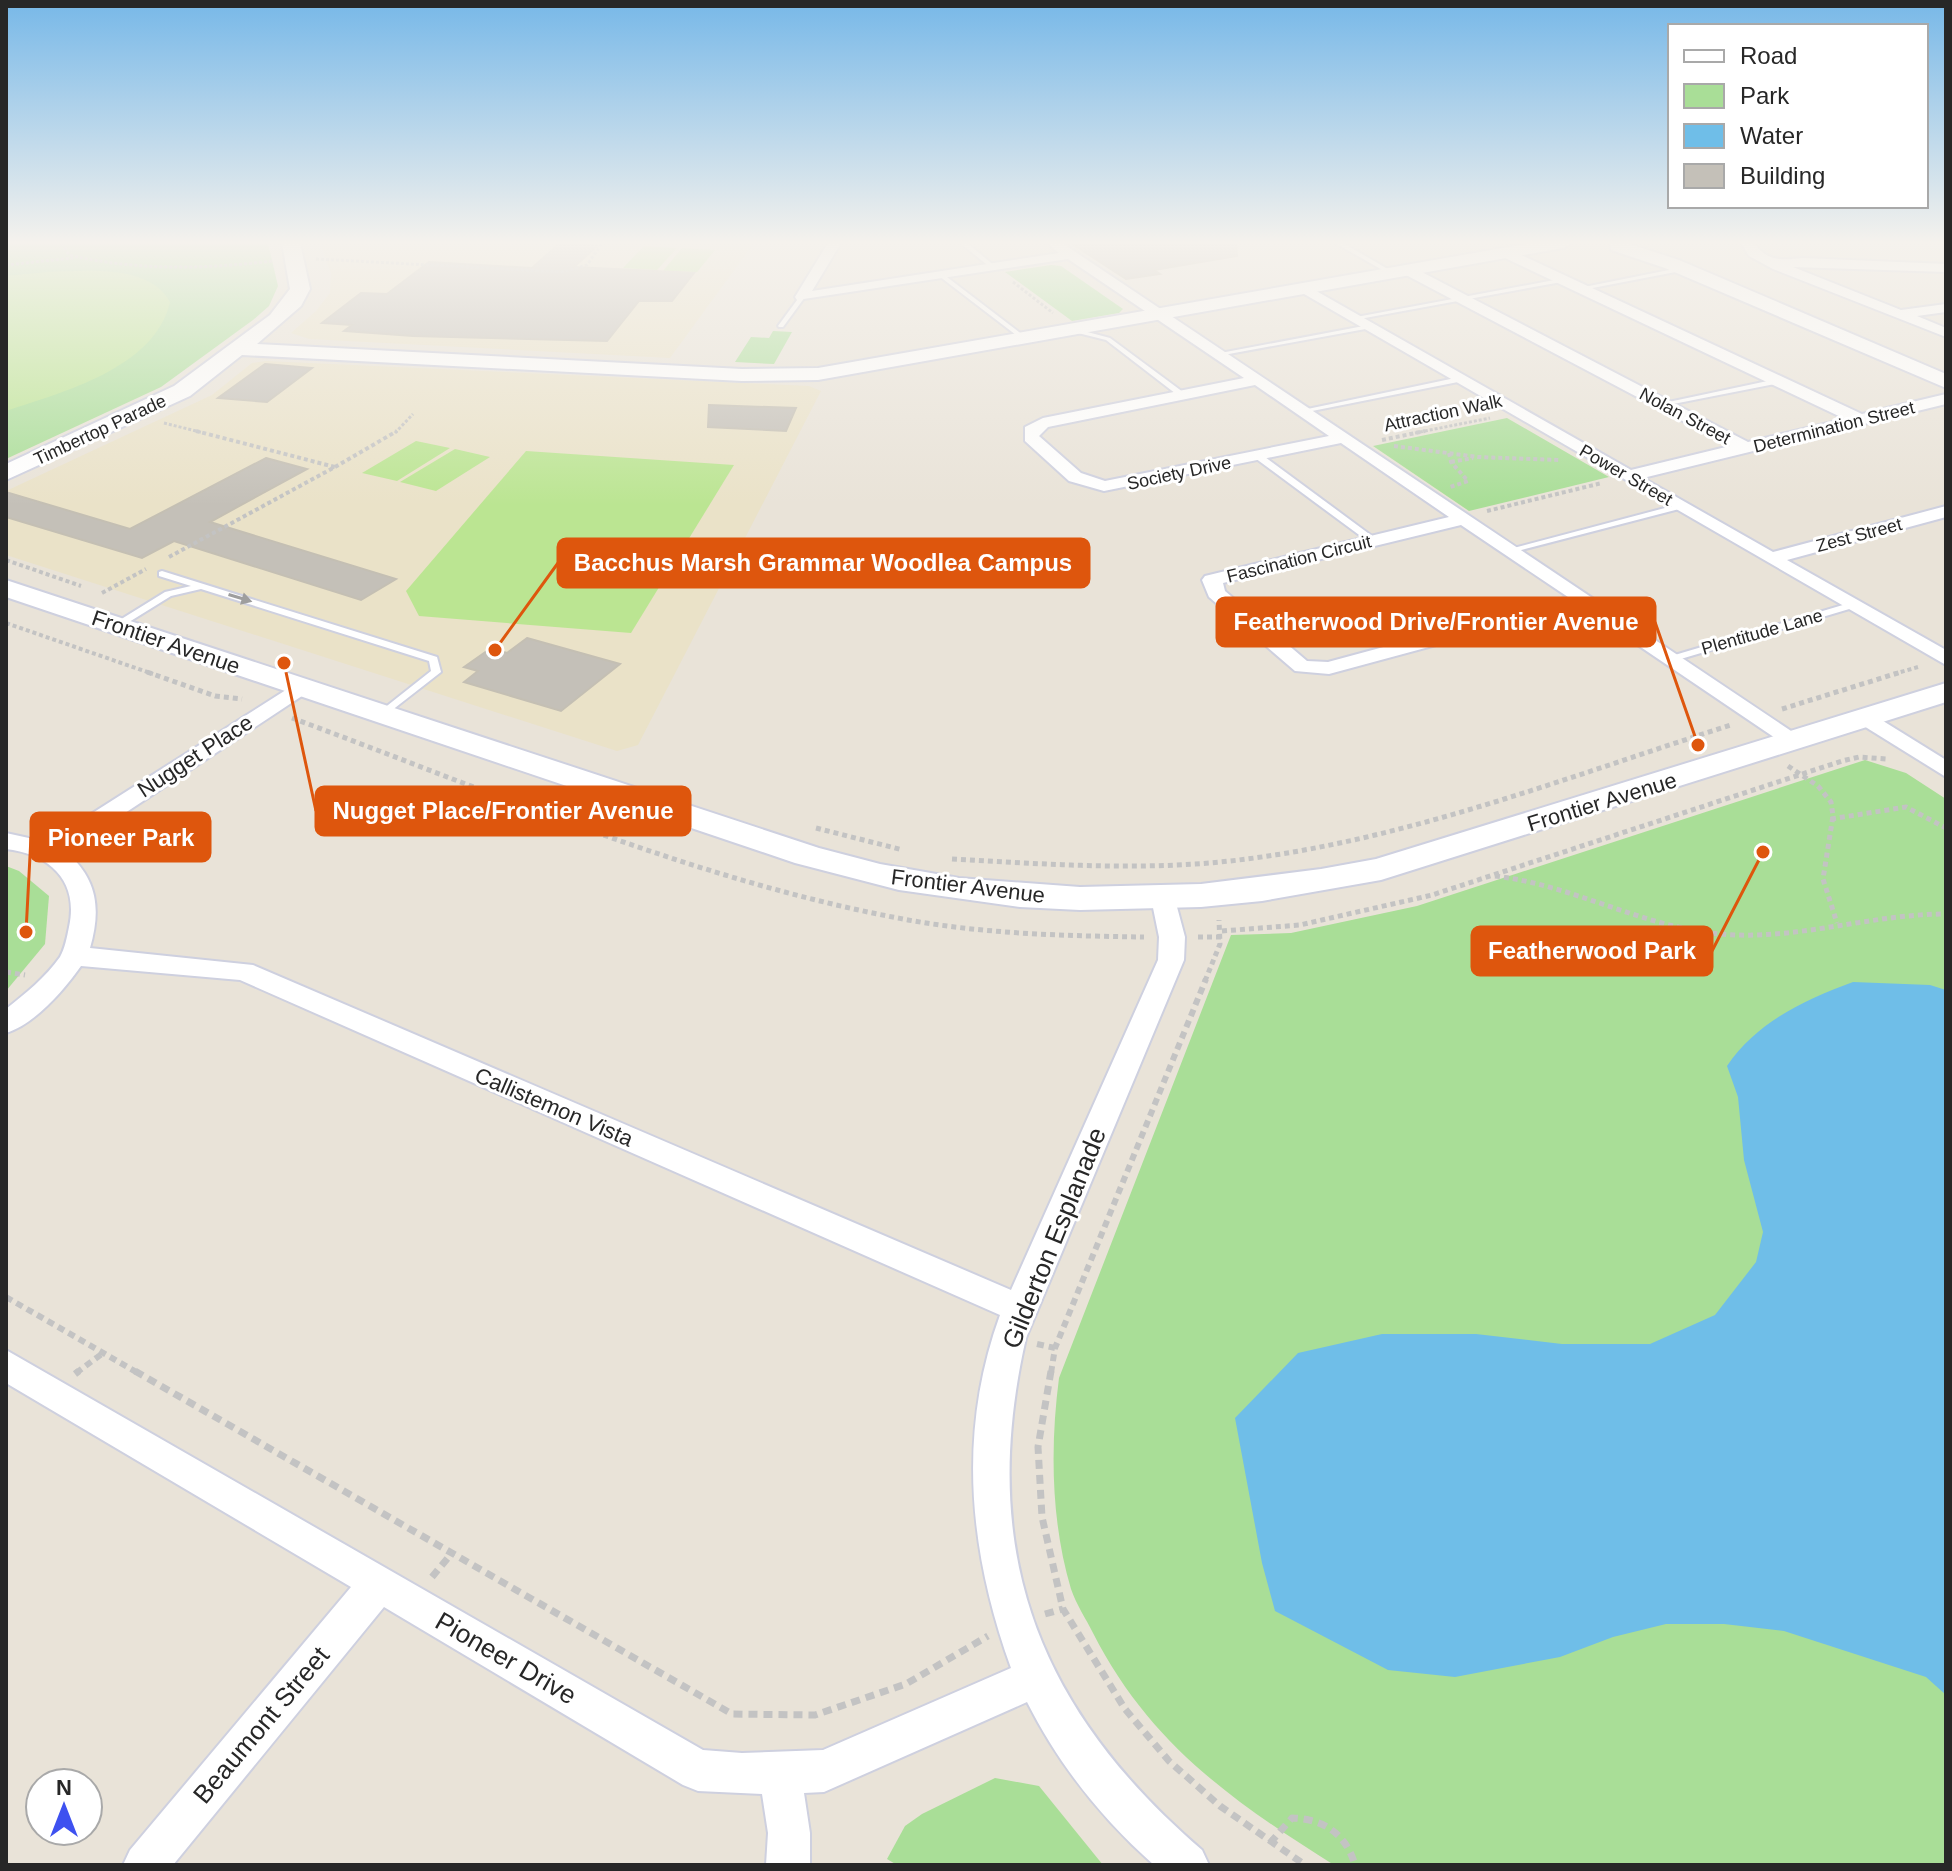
<svg xmlns="http://www.w3.org/2000/svg" width="1952" height="1871" font-family="Arial,sans-serif">
<style>
.education{fill:#eae2c8}
.green{fill:#a9de97}
.pitch{fill:#bbe592}
.water{fill:#6fbee8}
.building{fill:#c4c0b8;stroke:#c4bfb3;stroke-width:2}
.lines{fill:none;stroke-linecap:round;stroke-linejoin:round}
.lane-casing{stroke:#ced0df;stroke-width:4}
.street-casing{stroke:#ced0df;stroke-width:4}
.secondary-casing{stroke:#ced0df;stroke-width:4}
.path-far4{stroke:#c3c3c3;stroke-width:3;stroke-dasharray:3 2;stroke-linecap:butt}
.path-far3{stroke:#c3c3c3;stroke-width:4;stroke-dasharray:4 3;stroke-linecap:butt}
.path-far2{stroke:#c3c3c3;stroke-width:5;stroke-dasharray:5 4;stroke-linecap:butt}
.path-far1{stroke:#c3c3c3;stroke-width:6;stroke-dasharray:7 5;stroke-linecap:butt}
.path{stroke:#c3c3c3;stroke-width:7;stroke-dasharray:9 6;stroke-linecap:butt}
.lane{fill:#fff;fill-rule:evenodd}
.street{fill:#fff;fill-rule:evenodd}
.secondary{fill:#fff;fill-rule:evenodd}
.oneway{fill:#9e9e9e}
.labels{text-anchor:middle;dominant-baseline:central;stroke-width:6;stroke-linejoin:round;paint-order:stroke}
.far-street-label{font-size:18px;fill:#272727;stroke:#fff}
.street-label{font-size:22px;fill:#272727;stroke:#fff}
.near-street-label{font-size:26px;fill:#272727;stroke:#fff}
.leader{fill:none;stroke:#de560d;stroke-width:3}
.callout-dot{fill:#de560d;stroke:#fff;stroke-width:3}
.callout{fill:#de560d;stroke:#de560d;stroke-width:3}
.callout-label{font-size:24px;text-anchor:middle;font-weight:bold;fill:#fff}
</style>
<rect width="100%" height="100%" fill="#e9e3d8"/>
<!-- education -->
<g class="education">
<path d="M320 243H754L670 358 309 339 291 333 316 311 330 293 331 273Z"/>
<path d="M266 361 809 386 821 391 638 745 617 751 6 555V491L212 395 252 363Z"/>
</g>
<!-- green -->
<g class="green">
<path d="M6 243H268L278 286 269 306 253 320 161 387 6 459Z"/>
<path d="M1051 265 1061 266 1123 309 1119 313 1072 321 1005 272Z"/>
<path d="M773 331 792 332 774 364 735 362 751 337 769 338Z"/>
<path d="M1507 418 1609 477 1469 511 1373 446Z"/>
<path d="M1865 760 1906 773 1946 799V1865H1334C1232 1801 1149 1743 1093 1633 1086 1619 1076 1604 1071 1589 1051 1522 1050 1447 1059 1378L1231 935 1291 933 1417 906Z"/>
<path d="M6 866 19 871 49 896 45 944 6 991Z"/>
<path d="M995 1778 1039 1786 1103 1865H897L887 1859 905 1826 922 1814Z"/>
</g>
<!-- pitch -->
<g class="pitch">
<path d="M644 246 677 248 657 270 623 268Z"/>
<path d="M682 248 715 250 697 272 663 271Z"/>
<path d="M48 272C85 271 150 264 170 302 155 368 63 392 6 411V276Z"/>
<path d="M416 441 450 448 397 481 362 473Z"/>
<path d="M455 449 490 457 436 491 400 482Z"/>
<path d="M526 451 734 465 631 633 419 616 406 591Z"/>
</g>
<!-- water -->
<path class="water" d="M1853 982 1930 985 1946 990V1695L1926 1677 1784 1631 1724 1624H1666L1613 1637 1560 1657 1455 1677 1388 1670 1275 1611 1262 1563 1235 1418 1298 1353 1382 1334H1476L1562 1344H1650L1715 1315 1756 1262 1763 1232 1744 1160 1738 1097 1727 1066C1757 1022 1804 1000 1853 982Z"/>
<!-- building -->
<g class="building">
<path d="M560 243 597 246 574 267 694 273 672 301H639L607 341 413 336 344 331 352 325 322 323 361 293 387 294 429 262 532 268Z"/>
<path d="M1071 243H1236L1237 256 1154 270 1160 274 1126 279Z"/>
<path d="M265 364 312 368 267 402 218 398Z"/>
<path d="M709 405 796 408 786 431 708 427Z"/>
<path d="M266 458 307 469 210 522 396 579 361 600 174 541 142 558 6 517V492L130 529Z"/>
<path d="M527 638 620 664 561 711 464 682 478 671 464 667 491 648 507 653Z"/>
</g>
<g class="lines">
<defs>
<g id="lane">
<path d="M960 243H967L996 267 991 268Z"/>
<path d="M1335 243H1343L1398 275 1393 276Z"/>
<path d="M1684 267 1686 270 1582 290 1579 288Z"/>
<path d="M939 274H943L1028 339V341H1024L939 276Z"/>
<path d="M1565 278 1567 279V281L1354 320 1351 318Z"/>
<path d="M800 296 805 297 783 327H779L778 326Z"/>
<path d="M1369 325 1371 326V328L1218 356 1215 354Z"/>
<path d="M1076 329 1110 338 1187 395 1180 397 1106 340 1074 332V330Z"/>
<path d="M1460 377 1464 379 1463 381 1302 413 1298 411Z"/>
<path d="M1777 379 1781 381 1780 383 1663 406 1659 404Z"/>
<path d="M1255 454H1261L1376 539V543H1370L1255 458Z"/>
<path d="M1680 504 1684 506 1683 508 1510 553 1506 550Z"/>
<path d="M162 571 437 657 441 672 382 718 377 715 378 713 431 671 429 661 201 589 171 596 121 627H115V623L165 592 191 586 159 576V572Z"/>
<path d="M1853 602 1856 603V607L1674 661H1668L1666 659 1668 657Z"/>
</g>
<g id="street">
<path d="M828 243H841L812 291 1059 253 1047 243H1062L1806 741 1795 748 1787 746 1580 606 1329 674 1295 671 1209 597 1202 580 1205 576 1449 517 1341 443 1104 491 1069 481 1025 441V427L1043 418 1244 378 1068 259 797 300 795 297ZM1255 385 1329 436 1105 481 1081 473 1039 436 1048 427ZM1461 525 1568 597 1328 662 1307 661 1225 591 1223 583Z"/>
<path d="M1741 243H1754C1767 262 1783 260 1803 258L1946 264V272L1793 267 1901 310 1946 304V312L1917 316 1946 328V337L1773 269 1749 256Z"/>
<path d="M1505 252H1515L1862 414 1946 394V404L1643 478 1773 552 1946 506V517L1787 560 1946 650V665L1299 291 1311 288 1631 470 1730 446 1406 275V269H1416L1748 442 1845 419 1505 258Z"/>
<path d="M300 681 311 687 308 692 66 852C98 879 101 910 90 948L253 965 1011 1290 1158 960 1159 937 1151 898 1155 892H1173L1185 937 1184 960 1026 1338C977 1552 1038 1709 1202 1850L1209 1865H1154C1101 1818 1059 1765 1027 1702L824 1792 804 1793 810 1833V1865H766L768 1833 762 1794 698 1791 683 1785 384 1607 173 1865H123L130 1850 351 1587 6 1383V1350L703 1750 742 1753 823 1750 1011 1668C969 1552 957 1433 1000 1315L240 980 81 966C64 990 35 1024 6 1033V1009C25 994 46 977 60 957 65 948 67 937 69 927 79 881 50 854 6 849V833L47 842Z"/>
<path d="M1867 711 1946 760V777L1859 723 1856 718Z"/>
</g>
<g id="secondary">
<path d="M282 243H300L310 289 301 306 257 344 742 369 818 368 1531 243H1572L1563 248 818 380 742 381 242 355 190 396 6 480V464L174 386 270 315 290 289Z"/>
<path d="M1610 243H1627L1679 260 1946 374V388L1665 268 1611 250Z"/>
<path d="M6 580 819 848 880 864 959 878 1080 887 1201 884 1321 869 1376 859 1946 683V702L1381 880 1262 901 1201 907 1080 910 1020 907 899 890 795 863 6 597Z"/>
</g>
</defs>
<!-- lane casing -->
<use href="#lane" class="lane-casing"/>
<!-- street casing -->
<use href="#street" class="street-casing"/>
<!-- secondary casing -->
<use href="#secondary" class="secondary-casing"/>
<!-- path-far4 -->
<g class="path-far4">
<path d="M62 243 69 255C137 271 204 269 273 261"/>
<path d="M316 259 563 272 587 265 602 243"/>
<path d="M6 265 73 258"/>
<path d="M1013 282 1053 313"/>
<path d="M164 423 204 433"/>
<path d="M395 433 413 414"/>
<path d="M1415 433 1490 418"/>
</g>
<!-- path-far3 -->
<g class="path-far3">
<path d="M1382 440 1425 431"/>
<path d="M1394 446 1478 457 1559 460"/>
<path d="M1449 453 1451 462 1468 481 1450 487"/>
<path d="M1451 462 1473 458"/>
<path d="M335 467 397 431"/>
<path d="M1487 511 1602 483"/>
<path d="M169 557 335 467 196 431"/>
<path d="M6 560 81 586"/>
<path d="M102 593 146 569"/>
<path d="M6 623 153 674"/>
<path d="M1894 674 1918 667"/>
</g>
<!-- path-far2 -->
<g class="path-far2">
<path d="M147 672 215 696 242 699"/>
<path d="M1782 709 1901 672"/>
<path d="M292 718C495 793 700 883 914 921 989 934 1069 936 1144 937"/>
<path d="M1788 766 1818 786 1831 802 1833 816 1823 879 1837 923"/>
<path d="M1831 819 1906 807 1946 828"/>
<path d="M816 828 903 850"/>
<path d="M952 859C1044 864 1138 871 1230 861 1402 842 1567 777 1731 725"/>
<path d="M1495 876C1573 885 1642 927 1720 934 1796 941 1870 914 1946 914"/>
<path d="M1222 931 1300 925 1432 895 1842 761 1859 757 1886 759"/>
<path d="M1198 937H1221"/>
<path d="M6 972 25 975"/>
<path d="M1205 981 1220 944 1219 920"/>
</g>
<!-- path-far1 -->
<g class="path-far1">
<path d="M6 1297 138 1373"/>
<path d="M1037 1344 1055 1348"/>
<path d="M76 1373 103 1353"/>
<path d="M1051 1373 1055 1348 1206 979"/>
</g>
<!-- path -->
<g class="path">
<path d="M135 1371 732 1714 815 1715 906 1684 988 1636"/>
<path d="M1051 1371 1038 1447 1042 1517 1063 1609 1125 1709 1169 1761 1220 1806 1305 1865"/>
<path d="M75 1374 79 1371"/>
<path d="M432 1577 452 1553"/>
<path d="M1045 1614 1063 1609"/>
<path d="M1270 1843 1292 1818C1324 1819 1346 1834 1355 1865"/>
</g>
<!-- lane -->
<use href="#lane" class="lane"/>
<!-- street -->
<use href="#street" class="street"/>
<!-- secondary -->
<use href="#secondary" class="secondary"/>
</g>
<!-- one-way arrows -->
<defs><path id="oneway-solid" d="M-6-.8H1V-3.2L6.5 0L1 3.2V.8H-6Z" transform="scale(2)"/></defs>
<use class="oneway" href="#oneway-solid" transform="translate(240 598) rotate(17)"/>
<!-- sky -->
<linearGradient id="sky" x2="0" y2="1"><stop stop-color="#77b8e8"/><stop offset="0.48" stop-color="#f5f2ed"/><stop offset="1" stop-color="#f5f2ed" stop-opacity="0"/></linearGradient>
<rect width="1952" height="505" fill="url(#sky)"/>
<g class="labels">
<!-- far-street labels -->
<g class="far-street-label">
<text transform="translate(1443 413) rotate(-12)">Attraction Walk</text>
<text transform="translate(1685 416) rotate(28)">Nolan Street</text>
<text transform="translate(1834 427) rotate(-14)">Determination Street</text>
<text transform="translate(100 430) rotate(-25)">Timbertop Parade</text>
<text transform="translate(1179 473) rotate(-12)">Society Drive</text>
<text transform="translate(1626 475) rotate(30)">Power Street</text>
<text transform="translate(1859 535) rotate(-15)">Zest Street</text>
<text transform="translate(1299 559) rotate(-14)">Fascination Circuit</text>
<text transform="translate(1762 632) rotate(-16)">Plentitude Lane</text>
</g>
<!-- street labels -->
<g class="street-label">
<text transform="translate(166 642) rotate(19)">Frontier Avenue</text>
<text transform="translate(195 756) rotate(-33)">Nugget Place</text>
<text transform="translate(1602 802) rotate(-17)">Frontier Avenue</text>
<text transform="translate(968 886) rotate(7)">Frontier Avenue</text>
<text transform="translate(554 1107) rotate(23)">Callistemon Vista</text>
</g>
<!-- near-street labels -->
<g class="near-street-label">
<text transform="translate(1054 1238) rotate(-68)">Gilderton Esplanade</text>
<text transform="translate(506 1658) rotate(30)">Pioneer Drive</text>
<text transform="translate(261 1725) rotate(-50)">Beaumont Street</text>
</g>
</g>
<!-- callouts -->
<path class="leader" d="M495 650L558 563M1698 745L1655 622M284 663L316 811M26 932L31 837M1763 852L1712 951"/>
<g class="callout-dot">
<circle cx="495" cy="650" r="8"/>
<circle cx="1698" cy="745" r="8"/>
<circle cx="284" cy="663" r="8"/>
<circle cx="26" cy="932" r="8"/>
<circle cx="1763" cy="852" r="8"/>
</g>
<g class="callout">
<rect x="558" y="539" width="531" height="48" rx="8"/>
<rect x="1217" y="598" width="438" height="48" rx="8"/>
<rect x="316" y="787" width="374" height="48" rx="8"/>
<rect x="31" y="813" width="179" height="48" rx="8"/>
<rect x="1472" y="927" width="240" height="48" rx="8"/>
</g>
<g class="callout-label">
<text x="823" y="571">Bacchus Marsh Grammar Woodlea Campus</text>
<text x="1436" y="630">Featherwood Drive/Frontier Avenue</text>
<text x="503" y="819">Nugget Place/Frontier Avenue</text>
<text x="121" y="846">Pioneer Park</text>
<text x="1592" y="959">Featherwood Park</text>
</g>
<!-- border -->
<rect width="1952" height="1871" fill="none" stroke="#272727" stroke-width="16"/>
<!-- legend -->
<rect x="1668" y="24" width="260" height="184" fill="#ffffff" stroke="#a9a9a9" stroke-width="2"/>
<rect x="1684" y="50" width="40" height="12" fill="#ffffff" stroke="#a9a9a9" stroke-width="2"/>
<text x="1740" y="64" font-size="24" fill="#272727">Road</text>
<rect x="1684" y="84" width="40" height="24" fill="#a9de97" stroke="#a9a9a9" stroke-width="2"/>
<text x="1740" y="104" font-size="24" fill="#272727">Park</text>
<rect x="1684" y="124" width="40" height="24" fill="#6fbee8" stroke="#a9a9a9" stroke-width="2"/>
<text x="1740" y="144" font-size="24" fill="#272727">Water</text>
<rect x="1684" y="164" width="40" height="24" fill="#c4c0b8" stroke="#a9a9a9" stroke-width="2"/>
<text x="1740" y="184" font-size="24" fill="#272727">Building</text>
<!-- north arrow -->
<g transform="translate(64 1807)"><circle r="38" fill="#ffffff" stroke="#a9a9a9" stroke-width="2"/>
<path d="M0-6L14 30L0 20L-14 30Z" fill="#3e51f0"/>
<text y="-12" font-size="22" font-weight="bold" text-anchor="middle" fill="#272727">N</text>
</g>
</svg>
